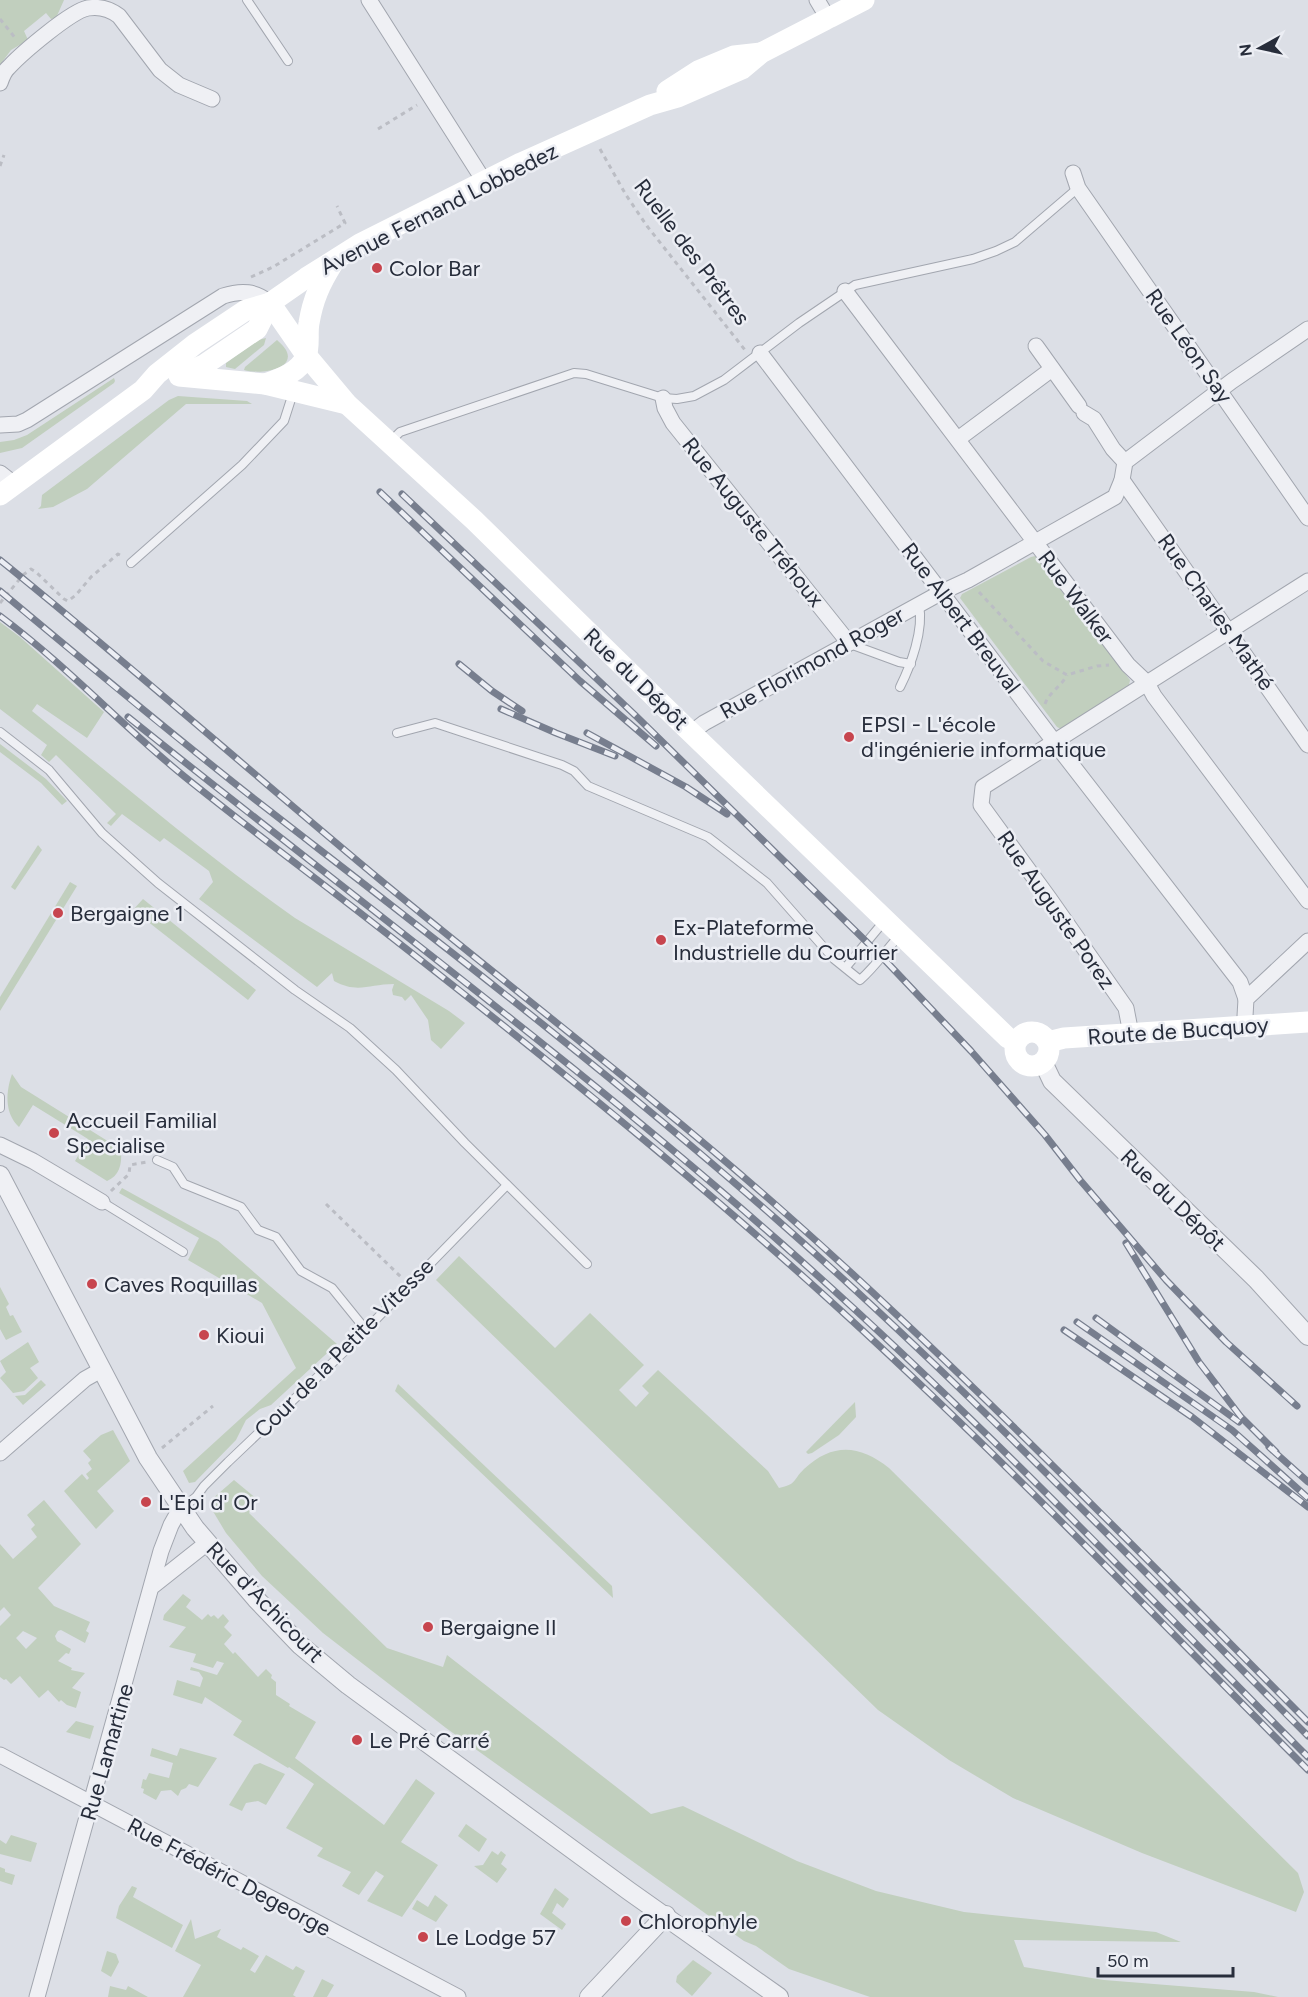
<svg xmlns="http://www.w3.org/2000/svg" width="1308" height="1997" font-family="Figtree,sans-serif">
<style>
.green{fill:#c1cfbe;fill-rule:evenodd}
.lines{fill:none;stroke-linecap:round;stroke-linejoin:round}
.service-casing{stroke:#a2a6af;stroke-width:10}
.minor-casing{stroke:#a2a6af;stroke-width:17}
.tertiary-casing{stroke:#a2a6af;stroke-width:20}
.path{stroke:#bbbdc4;stroke-width:3;stroke-dasharray:4.5 4.5;stroke-linecap:butt}
.service{stroke:#eff0f4;stroke-width:8}
.minor{stroke:#eff0f4;stroke-width:15}
.tertiary{stroke:#eff0f4;stroke-width:18}
.secondary{stroke:#fff;stroke-width:21}
.rail-casing{stroke:#777e8e;stroke-width:7}
.rail{stroke:#eceef4;stroke-width:4.5;stroke-dasharray:14;stroke-linecap:butt}
.poi-dot{fill:#c7454e;stroke:#eceef4;stroke-width:2}
.labels{text-anchor:middle;dominant-baseline:central;stroke-width:5;stroke-linejoin:round;paint-order:stroke}
.street-label{font-size:22px;fill:#272d3b;stroke:#eceef4}
.poi-label{font-size:22px;fill:#272d3b;stroke:#eceef4;text-anchor:start}
</style>
<rect width="100%" height="100%" fill="#dcdfe6"/>
<!-- green -->
<g class="green">
<path d="M0 0H64L56 18 51 19 46 13 24 31 28 40 11 50 0 65Z"/>
<path d="M266 338 264 345 235 369 226 367V363L258 340Z"/>
<path d="M277 340C308 366 265 376 244 370L245 367Z"/>
<path d="M114 378 115 381 114 383 22 448 0 453V442L14 440 27 435Z"/>
<path d="M178 396 247 401 252 404H186L87 489 53 507 38 509 41 506 42 495 169 400Z"/>
<path d="M1035 556 1130 680 1129 685 1061 729 1057 727 960 598 962 594 1031 557Z"/>
<path d="M0 622 20 637 104 712 87 738 37 704 32 711C119 781 204 854 295 918L449 1011 465 1023 441 1049 431 1040 428 1020 411 995 405 1001 402 997 393 995 392 990 394 984C369 984 358 994 334 981L332 973 317 987 199 899 213 882 209 871 164 838 160 842 122 814 111 826 107 823 116 814 56 755 49 762 41 755 47 745 0 709Z"/>
<path d="M0 744 46 779 67 801 62 805 41 783 0 752Z"/>
<path d="M38 845 42 850 15 890 11 887Z"/>
<path d="M70 882 77 886 0 1011V997Z"/>
<path d="M143 899 256 990 248 1000 133 910Z"/>
<path d="M12 1074 21 1087 114 1145 121 1152C122 1165 119 1176 107 1181L75 1161 88 1139 33 1105 19 1127C4 1113 6 1091 12 1074Z"/>
<path d="M122 1188 218 1241 337 1344 271 1405 260 1409 246 1420 236 1440 195 1482 189 1483 183 1471 296 1368 262 1303 188 1260 199 1238 119 1193Z"/>
<path d="M459 1256 555 1348 590 1313 644 1365 619 1390 636 1407 649 1393 642 1386 658 1370 768 1471 779 1488C797 1484 792 1481 804 1469 833 1442 860 1445 889 1468L1298 1873 1304 1892 1296 1912 1142 1853 1013 1798 949 1760 878 1710 436 1280Z"/>
<path d="M0 1287 9 1304 6 1307 10 1316 13 1315 22 1332 6 1340 0 1329Z"/>
<path d="M28 1342 39 1362 30 1368 38 1378 24 1391 13 1393 0 1378 6 1372 0 1361Z"/>
<path d="M41 1380 46 1385 23 1405 15 1396 25 1395Z"/>
<path d="M398 1384 612 1586 613 1598 395 1391Z"/>
<path d="M855 1402 856 1417 839 1435 812 1453 808 1454 806 1452Z"/>
<path d="M113 1430 130 1461 97 1491 114 1511 96 1529 64 1491 82 1474 87 1480 89 1478 86 1474 92 1469 88 1463 91 1460 83 1451 101 1435Z"/>
<path d="M234 1480 257 1499 249 1513 387 1648 443 1667 447 1655 651 1814 683 1806 797 1861 876 1891 964 1912 1156 1932 1181 1942 1014 1940 1024 1967 1104 1980 1254 1992 1278 1997H870L789 1969 756 1946 744 1941 446 1728 323 1633 262 1576 226 1533 211 1508V1500Z"/>
<path d="M44 1500 81 1544 38 1588 54 1606 90 1622 86 1631 89 1633 85 1643 61 1630 58 1631 55 1636 57 1641 71 1649 69 1654 66 1653 58 1661 72 1668 71 1670 85 1673 72 1688 81 1692 76 1708 67 1705 61 1700 59 1702 48 1690 39 1698 20 1676 11 1684 6 1679 4 1680 0 1677V1626L11 1615 4 1607 0 1611V1544L13 1559 37 1537 31 1529 35 1525 27 1515ZM23 1631 37 1638 26 1649 16 1638Z"/>
<path d="M183 1594 191 1600 186 1607 202 1620 208 1614 211 1617 214 1615 218 1619 223 1614 229 1621 224 1627 232 1635 224 1644 233 1654 235 1652 258 1677 266 1669 272 1675 271 1678 276 1682V1695L290 1704 289 1706 316 1722 295 1758 384 1825 416 1779 435 1793 401 1842 438 1865 402 1917 367 1901 384 1876 376 1871 359 1895 342 1886 351 1872 317 1856 323 1848 286 1828 314 1784 289 1767 288 1768 233 1735 242 1721 205 1697 202 1704 173 1695 177 1680 200 1687 203 1678 199 1672 190 1670 191 1667 217 1675 224 1663 217 1661 213 1668 193 1662 196 1654 169 1647 186 1627 163 1620 164 1615Z"/>
<path d="M76 1721 94 1726 90 1739 66 1732Z"/>
<path d="M152 1748 177 1756 180 1748 217 1758 198 1787 189 1784 186 1788 181 1790 178 1796 171 1790 161 1791 156 1800 143 1793 144 1789 141 1788 143 1779 146 1780 149 1773 169 1778 173 1763 150 1756Z"/>
<path d="M260 1763 285 1774 266 1805 258 1801 246 1803 242 1811 229 1805 254 1765Z"/>
<path d="M466 1824 487 1839 479 1852 458 1836Z"/>
<path d="M11 1835 37 1843 31 1862 0 1854V1840L6 1844Z"/>
<path d="M492 1851 498 1855 501 1851 506 1855 501 1864 507 1869 497 1883 474 1866 483 1865Z"/>
<path d="M0 1867 5 1869V1872L15 1875 12 1885 0 1881Z"/>
<path d="M132 1886 137 1888 133 1897 183 1925 172 1948 116 1918 119 1906Z"/>
<path d="M555 1888 569 1899 563 1908 557 1903 552 1913 566 1924 562 1930 540 1914Z"/>
<path d="M435 1895 448 1905 436 1922 412 1909 417 1900 428 1907Z"/>
<path d="M191 1919 195 1939 221 1929 217 1937 241 1950 243 1947 259 1956 250 1970 255 1973 266 1955 293 1970 296 1966 305 1971 293 1995 296 1997H183L201 1965 175 1951Z"/>
<path d="M107 1951 116 1954 119 1962 111 1977 101 1971Z"/>
<path d="M693 1960 712 1973 692 1996 676 1982 677 1976Z"/>
<path d="M322 1979 334 1985 327 1997H313Z"/>
<path d="M110 1986 126 1990 128 1986 148 1997H108Z"/>
</g>
<g class="lines">
<defs>
<g id="service">
<path d="M247 0 288 61"/>
<path d="M390 442 400 432 574 373 586 374 663 398 677 399 694 396 724 380 799 323 855 285 973 259 996 251 1015 242 1078 188"/>
<path d="M131 563 242 465 284 421 293 393"/>
<path d="M850 644 899 662 911 664"/>
<path d="M900 687C911 665 924 630 919 605"/>
<path d="M0 732 49 770 102 833 158 883 295 990 350 1028 396 1070 465 1143 587 1264"/>
<path d="M397 733 435 723 562 765 574 771 588 786 708 837 767 883 834 959 860 980C876 966 886 950 900 935"/>
<path d="M846 967 885 920"/>
<path d="M0 1097V1108"/>
<path d="M157 1160 173 1167 184 1184 241 1207 258 1230 276 1237 301 1271 332 1288 366 1330"/>
<path d="M102 1202 183 1252"/>
<path d="M182 1508 196 1497 204 1486 228 1462 349 1347 507 1185"/>
</g>
<g id="minor">
<path d="M369 0 484 181"/>
<path d="M817 0 829 20"/>
<path d="M0 83C2 77 4 71 9 67 22 53 71 11 88 8 100 6 110 9 119 16L160 70 179 85 212 99"/>
<path d="M1073 173 1078 188 1308 518"/>
<path d="M845 291 1128 665 1147 683 1154 696 1308 901"/>
<path d="M1036 346 1079 406"/>
<path d="M760 353 1065 756 1240 982 1246 999"/>
<path d="M663 398 665 408 673 423 849 643"/>
<path d="M1084 413 1094 419 1113 449 1125 462"/>
<path d="M0 425 18 424 27 420 223 296C242 290 255 291 270 303"/>
<path d="M958 439 1052 369"/>
<path d="M0 473 14 484"/>
<path d="M1122 480 1308 745"/>
<path d="M691 733 704 723 942 592 968 580 1115 497 1122 480 1125 462 1232 381 1308 329"/>
<path d="M1247 1026 1245 1016 1246 999 1308 941"/>
<path d="M1131 1034 1126 1008 1049 898 981 805 983 787 1308 581"/>
<path d="M0 1145 33 1161 102 1202"/>
<path d="M0 1453 85 1379 101 1370"/>
<path d="M154 1585 207 1543"/>
<path d="M0 1755 458 1997"/>
<path d="M37 1997 161 1551 171 1525 180 1509"/>
</g>
<g id="tertiary">
<path d="M1043 1062 1052 1081 1256 1279 1308 1336"/>
<path d="M0 1175 148 1458 195 1528 256 1599 300 1645 348 1685 629 1891 779 1997"/>
<path d="M589 1997 666 1915"/>
</g>
</defs>
<!-- service casing -->
<use href="#service" class="service-casing"/>
<!-- minor casing -->
<use href="#minor" class="minor-casing"/>
<!-- tertiary casing -->
<use href="#tertiary" class="tertiary-casing"/>
<!-- path -->
<g class="path">
<path d="M0 19 16 39"/>
<path d="M378 129 417 105"/>
<path d="M600 149 626 195 647 226 745 350"/>
<path d="M0 166 4 155"/>
<path d="M251 277 273 267 345 223 337 206"/>
<path d="M979 592 1043 661 1067 675 1097 666 1109 665"/>
<path d="M0 603 23 575 31 569 36 572 64 599 68 601 76 595 91 577 118 554 122 556"/>
<path d="M1045 704C1049 692 1061 687 1067 675"/>
<path d="M111 1191 129 1174 130 1165 147 1162"/>
<path d="M326 1204 401 1277"/>
<path d="M162 1448 213 1406"/>
</g>
<!-- service -->
<use href="#service" class="service"/>
<!-- minor -->
<use href="#minor" class="minor"/>
<!-- tertiary -->
<use href="#tertiary" class="tertiary"/>
<!-- secondary -->
<g class="secondary">
<path d="M667 91 698 71 734 56 761 53"/>
<path d="M270 303 306 355 347 404 474 520 679 721 1008 1038 1016 1041"/>
<path d="M180 375 204 365 257 329 270 303"/>
<path d="M179 376 265 384 347 404"/>
<path d="M265 384C280 379 300 372 306 356 310 346 307 333 309 323 313 299 320 284 333 263"/>
<path d="M0 495 143 390 157 374 195 344 246 310 270 303 306 278 360 244 521 163 650 105 678 97 742 69 761 53 864 0"/>
<circle cx="1032" cy="1049" r="17"/>
<path d="M1048 1042 1064 1038 1308 1022"/>
</g>
<defs>
<g id="rail">
<path d="M380 492 580 681 656 746"/>
<path d="M402 494 636 716 881 956 971 1051 1045 1135 1080 1180 1166 1280 1226 1342 1297 1406"/>
<path d="M0 560C130 665 255 776 384 883 517 993 655 1098 785 1213 967 1374 1136 1549 1308 1722"/>
<path d="M0 591C85 662 170 733 257 801 432 937 609 1072 775 1218 961 1381 1133 1561 1308 1736"/>
<path d="M0 616C66 665 121 725 185 777 242 823 301 867 359 912 488 1012 616 1114 740 1221 940 1393 1123 1584 1308 1770"/>
<path d="M459 664 492 691 522 711"/>
<path d="M501 709 556 733 615 756"/>
<path d="M128 717C346 892 571 1058 781 1243 965 1405 1135 1583 1308 1757"/>
<path d="M587 733 686 787 727 814"/>
<path d="M1126 1243 1199 1362 1241 1417 1276 1452"/>
<path d="M1096 1318 1239 1422"/>
<path d="M1077 1322 1232 1430 1308 1498"/>
<path d="M1064 1330 1192 1417 1308 1507"/>
<path d="M1269 1447 1308 1482"/>
</g>
</defs>
<!-- rail casing -->
<use href="#rail" class="rail-casing"/>
<!-- rail -->
<use href="#rail" class="rail"/>
</g>
<!-- markers -->
<g class="poi-dot">
<circle cx="377" cy="268" r="6"/>
<circle cx="849" cy="737" r="6"/>
<circle cx="58" cy="913" r="6"/>
<circle cx="661" cy="940" r="6"/>
<circle cx="54" cy="1133" r="6"/>
<circle cx="92" cy="1284" r="6"/>
<circle cx="204" cy="1335" r="6"/>
<circle cx="146" cy="1502" r="6"/>
<circle cx="428" cy="1627" r="6"/>
<circle cx="357" cy="1740" r="6"/>
<circle cx="626" cy="1921" r="6"/>
<circle cx="423" cy="1937" r="6"/>
</g>
<g class="labels">
<!-- street labels -->
<g class="street-label">
<text transform="translate(439 209) rotate(-27)">Avenue Fernand Lobbedez</text>
<text transform="translate(692 252) rotate(53)">Ruelle des Prêtres</text>
<text transform="translate(1189 346) rotate(55)">Rue Léon Say</text>
<text transform="translate(753 522) rotate(51)">Rue Auguste Tréhoux</text>
<text transform="translate(1076 597) rotate(53)">Rue Walker</text>
<text transform="translate(1216 612) rotate(55)">Rue Charles Mathé</text>
<text transform="translate(961 618) rotate(53)">Rue Albert Breuval</text>
<text transform="translate(812 663) rotate(-29)">Rue Florimond Roger</text>
<text transform="translate(636 679) rotate(44)">Rue du Dépôt</text>
<text transform="translate(1056 910) rotate(55)">Rue Auguste Porez</text>
<text transform="translate(1178 1031) rotate(-4)">Route de Bucquoy</text>
<text transform="translate(1173 1200) rotate(44)">Rue du Dépôt</text>
<text transform="translate(344 1348) rotate(-45)">Cour de la Petite Vitesse</text>
<text transform="translate(265 1602) rotate(46)">Rue d'Achicourt</text>
<text transform="translate(107 1752) rotate(-74)">Rue Lamartine</text>
<text transform="translate(229 1877) rotate(28)">Rue Frédéric Degeorge</text>
</g>
<!-- poi labels -->
<g class="poi-label">
<text x="389" y="268">Color Bar</text>
<text x="861" y="724">EPSI - L'école<tspan x="861" dy="25">d'ingénierie informatique</tspan></text>
<text x="70" y="913">Bergaigne 1</text>
<text x="673" y="927">Ex-Plateforme<tspan x="673" dy="25">Industrielle du Courrier</tspan></text>
<text x="66" y="1120">Accueil Familial<tspan x="66" dy="25">Specialise</tspan></text>
<text x="104" y="1284">Caves Roquillas</text>
<text x="216" y="1335">Kioui</text>
<text x="158" y="1502">L'Epi d' Or</text>
<text x="440" y="1627">Bergaigne II</text>
<text x="369" y="1740">Le Pré Carré</text>
<text x="638" y="1921">Chlorophyle</text>
<text x="435" y="1937">Le Lodge 57</text>
</g>
</g>
<!-- north arrow -->
<g transform="translate(1260 48) rotate(262)" stroke="#eceef4" stroke-width="4.5" paint-order="stroke">
<path d="M0-4.5L10 22L0 15L-10 22Z" fill="#272d3b"/>
<text y="-9" font-size="16" font-weight="bold" text-anchor="middle" fill="#272d3b">N</text>
</g>
<!-- scale -->
<path d="M1098 1967v9h135v-9" fill="none" stroke="#272d3b" stroke-width="3"/>
<text x="1107" y="1967" font-size="18" fill="#272d3b" stroke="#eceef4" stroke-width="4.5" paint-order="stroke">50 m</text>
</svg>
